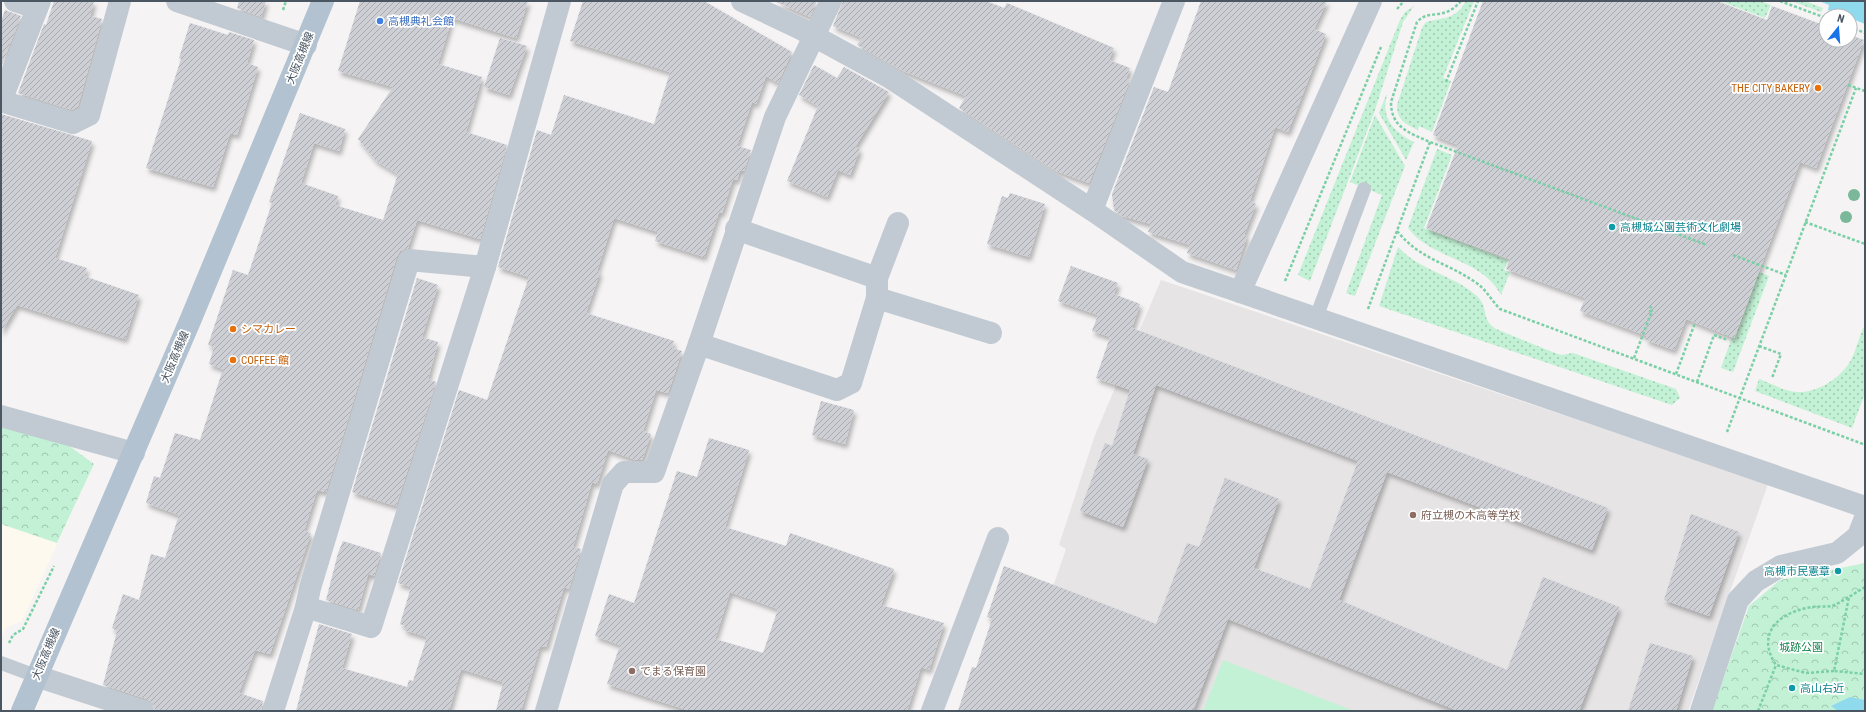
<svg xmlns="http://www.w3.org/2000/svg" width="1866" height="712" font-family="'Roboto Condensed','Noto Sans JP',sans-serif">
<style>
.commercial{fill:#fdf9ef}
.education{fill:#e6e4e5}
.grass{fill:url(#grass-dots)}
.park{fill:url(#park-crowns)}
.pitch{fill:#c3f1d5}
.water{fill:#90daee}
.building{fill:url(#building-hatch);fill-rule:evenodd;filter:url(#shadow)}
.lines{fill:none;stroke-linecap:round;stroke-linejoin:round}
.path{stroke:#7ad0a6;stroke-width:2.5;stroke-dasharray:3 2;stroke-linecap:butt}
.lane{stroke:#c1cad2;stroke-width:14}
.street{stroke:#c1cad2;stroke-width:22}
.primary{stroke:#b3c2d1;stroke-width:22}
.tree{fill:#7bb799}
.shop-dot{fill:#3f7fe0;stroke:#fff;stroke-width:1.5}
.food-dot{fill:#e8710a;stroke:#fff;stroke-width:1.5}
.culture-dot{fill:#0f9aa8;stroke:#fff;stroke-width:1.5}
.education-dot{fill:#8d6e63;stroke:#fff;stroke-width:1.5}
.labels{text-anchor:middle;dominant-baseline:central;stroke-width:3.5;stroke-linejoin:round;paint-order:stroke}
.shop-label{font-size:11px;fill:#366cbe;stroke:#fff;text-anchor:start}
.street-label{font-size:11px;fill:#4a5661;stroke:#fff}
.food-label{font-size:11px;fill:#c56008;stroke:#fff;text-anchor:start}
.culture-label{font-size:11px;fill:#0d838f;stroke:#fff;text-anchor:start}
.education-label{font-size:11px;fill:#785e54;stroke:#fff;text-anchor:start}
.park-label{font-size:11px;fill:#17864f;stroke:#fff}
</style>
<defs>
<pattern id="grass-dots" width="8" height="8" patternUnits="userSpaceOnUse"><rect width="8" height="8" fill="#c3f1d5"/><path d="M2 2h.1M6 6h.1" fill="none" stroke="#a0c6b0" stroke-width="1.8" stroke-linecap="round"/></pattern>
<pattern id="park-crowns" width="20" height="18" patternUnits="userSpaceOnUse"><rect width="20" height="18" fill="#c3f1d5"/><path d="M2 6a3 3 0 1 1 6 0M12 15a3 3 0 1 1 6 0" fill="none" stroke="#a0c6b0"/></pattern>
<pattern id="building-hatch" width="6" height="6" patternUnits="userSpaceOnUse"><rect width="6" height="6" fill="#cdcfd5"/><path d="M-1 1l2-2M0 6l6-6M5 7l2-2" fill="none" stroke="#a8abb0"/></pattern>
<filter id="shadow"><feDropShadow dx="2.5" dy="4.5" stdDeviation="2" flood-color="#0004"/></filter>
</defs>
<rect width="100%" height="100%" fill="#f5f3f3"/>
<!-- commercial -->
<path class="commercial" d="M1 423 57 437 94 464 22 621 6 628 1 638Z"/>
<!-- education -->
<path class="education" d="M1161 280 1768 484 1688 711H1010L1066 549 1059 545 1095 435Z"/>
<!-- grass -->
<g class="grass">
<path d="M1466 1H1474L1443 78 1451 81 1432 132 1419 126 1418 130C1405 124 1397 120 1397 105L1422 28 1426 22C1445 17 1455 20 1466 1Z"/>
<path d="M1720 1H1760L1771 5 1765 18Z"/>
<path d="M1791 1H1805L1823 8 1821 12Z"/>
<path d="M1414 6 1403 22 1374 113 1310 281 1298 275 1400 20 1405 12Z"/>
<path d="M1386 95H1387C1380 118 1395 133 1414 142L1406 160 1379 113Z"/>
<path d="M1375 115 1405 166 1355 296 1346 293 1382 195 1350 182Z"/>
<path d="M1437 149 1452 155 1424 228 1508 260 1504 270 1510 272 1501 295C1482 258 1432 260 1408 228Z"/>
<path d="M1398 247C1420 271 1454 275 1477 296 1490 309 1480 319 1496 329L1555 353 1562 355 1573 353 1676 389 1680 398 1672 405 1379 306Z"/>
<path d="M1759 272 1769 276 1733 372 1721 368 1732 337 1735 338Z"/>
<path d="M1863 328 1865 329V393L1852 428 1755 391 1759 379C1771 383 1785 392 1797 392 1818 393 1841 378 1851 360 1856 350 1859 338 1863 328Z"/>
</g>
<!-- park -->
<g class="park">
<path d="M1 423 57 437 94 464 57 543 1 524Z"/>
<path d="M1865 563V711H1712L1749 606 1780 580Z"/>
</g>
<!-- pitch -->
<path class="pitch" d="M1223 660 1354 711H1203Z"/>
<!-- water -->
<g class="water">
<path d="M1819 1H1865V24L1850 18V16H1844L1828 10 1829 5Z"/>
<path d="M1850 697 1865 700V711H1838L1831 706Z"/>
</g>
<!-- building -->
<g class="building">
<path d="M54 1H94L90 16 102 19 78 106 72 110 18 93 44 24 46 25Z"/>
<path d="M239 1H266L261 17 237 8Z"/>
<path d="M360 1H528L516 38 452 18 438 64 482 77 466 132 507 145 480 239 417 220 408 248 400 251 397 256 326 492 317 490 304 531 311 533 270 654 255 650 239 693 263 701 261 711H155L153 703 147 699 103 685 117 631 112 628 123 594 139 600 151 554 165 558 179 515 146 503 154 476 160 478 175 433 200 440 223 369 209 364 214 347 208 345 233 270 248 275 272 203 269 202 300 113 345 129 339 151 314 143 301 183 338 196 335 205 383 220 398 174 376 161 358 139 393 87 338 71Z"/>
<path d="M583 1H704L792 52 778 83 766 76 756 104 752 102 737 146 751 150 744 171 740 170 737 180 733 179 722 213 719 212 704 257 655 241 658 232 614 218 597 271 600 272 586 313 674 341 672 348 682 351 668 393 656 390 643 431 651 434 642 460H636L608 450 597 484 592 482 573 547 581 549 569 589 564 587 546 647 540 646 521 711H496L503 682 461 669 449 711H296L319 624 352 634 342 668 407 687 409 680 413 681 427 637 404 630 405 626 400 624 411 587 398 583 459 390 487 400 529 277 498 267 537 130 551 135 564 95 654 124 670 72 570 41Z"/>
<path d="M774 1H817L810 17Z"/>
<path d="M843 1H986L1004 8 1007 3 1114 48 1109 60 1130 68 1126 79 1130 80 1089 183 1056 171 959 108 966 96 903 71 857 45 862 38 833 26Z"/>
<path d="M1201 1H1327L1314 29 1326 34 1288 132 1275 127 1250 201 1256 204 1244 235 1247 236 1236 270 1187 253 1190 245 1148 232 1151 224 1122 216 1114 210 1112 194 1154 87 1168 92Z"/>
<path d="M1483 1H1717L1767 20 1772 6 1826 26V40H1850V35L1864 40 1816 168 1800 162 1734 338 1686 319 1674 350 1646 340 1647 336 1580 311 1585 298 1506 269 1510 259 1426 228 1458 145 1433 135Z"/>
<path d="M5 10 21 16 1 67V22Z"/>
<path d="M190 23 228 35 229 32 254 40 247 63 258 67 237 135 230 133 213 187 146 168 181 59 179 58Z"/>
<path d="M500 38 527 46 509 95 484 87Z"/>
<path d="M814 65 837 78 844 67 889 92 855 147 860 149 850 175 838 170 827 197 787 181 818 106 799 95Z"/>
<path d="M1 114 92 141 55 258 87 268 84 276 139 295 125 339 17 305 1 332Z"/>
<path d="M1010 193 1045 204 1029 257 987 244 1002 196 1008 198Z"/>
<path d="M1071 266 1118 283 1114 294 1140 304 1132 328 1608 508 1592 550 1387 472 1339 600 1507 670 1543 577 1619 607 1579 711H1458L1228 619 1193 711H958L972 667 976 668 992 619 987 617 1004 566 1156 624 1187 543 1199 547 1225 478 1279 499 1254 568 1310 589 1358 461 1156 385 1133 454 1148 459 1123 527 1080 511 1105 443 1112 446 1130 390 1096 378 1110 337 1092 331 1098 315 1058 301Z"/>
<path d="M417 278 438 285 422 337 438 342 428 379 436 382 396 506 352 492Z"/>
<path d="M821 401 854 410 845 444 812 435Z"/>
<path d="M709 438 749 450 725 527 786 546 790 533 894 569 881 605 944 623 929 670 921 667 907 711H690L607 684 620 645 595 636 609 594 634 603 677 471 697 477ZM730 592 778 609 763 653 715 639Z"/>
<path d="M1691 514 1739 532 1709 616 1664 600Z"/>
<path d="M343 541 381 553 374 576 368 574 358 610 326 600 338 553Z"/>
<path d="M1650 643 1693 656 1676 711H1628Z"/>
</g>
<g class="lines">
<!-- path -->
<g class="path">
<path d="M1461 1C1443 22 1430 8 1417 22L1391 102C1391 128 1410 133 1430 142L1707 245"/>
<path d="M1780 1 1826 18"/>
<path d="M1397 9 1404 1"/>
<path d="M283 10 286 1"/>
<path d="M1850 27 1865 33"/>
<path d="M1446 82 1478 1"/>
<path d="M1848 85 1865 91"/>
<path d="M1805 222 1865 244"/>
<path d="M1397 231C1421 260 1446 262 1475 282 1486 289 1491 300 1500 309L1863 444"/>
<path d="M1733 255 1786 275"/>
<path d="M1285 281 1381 47"/>
<path d="M1368 309 1430 142"/>
<path d="M1759 346 1781 354 1772 378"/>
<path d="M1634 358 1652 311H1650L1651 306"/>
<path d="M1676 374 1695 323"/>
<path d="M1697 382 1714 335 1725 339 1726 335"/>
<path d="M1727 432 1856 88"/>
<path d="M1865 587 1849 597 1834 671 1865 674"/>
<path d="M9 643 13 635 23 629 54 566"/>
<path d="M1834 671 1806 673 1776 665C1756 635 1777 614 1807 608 1815 606 1824 607 1832 606 1838 604 1843 600 1849 597"/>
<path d="M1758 711 1776 665"/>
</g>
<!-- lane -->
<g class="lane">
<path d="M1316 318 1364 189"/>
<path d="M1 663 36 676"/>
</g>
<!-- street -->
<g class="street">
<path d="M15 1 37 8"/>
<path d="M177 1 306 45"/>
<path d="M742 1 801 29 889 77 1092 210 1182 272 1865 507"/>
<path d="M1 101 73 123 89 115 120 1"/>
<path d="M1 101 40 1"/>
<path d="M1092 210 1174 1"/>
<path d="M877 278 898 223"/>
<path d="M1240 292 1371 1"/>
<path d="M877 298 991 333"/>
<path d="M699 344 837 390 851 383 877 298V278L736 229"/>
<path d="M1 416 134 453"/>
<path d="M306 607 371 627 485 267"/>
<path d="M36 676 143 711"/>
<path d="M273 711 306 607 310 588 409 260 485 267 560 1"/>
<path d="M546 711 613 484 624 472H654L699 344 775 117 831 1"/>
<path d="M932 711 998 538"/>
<path d="M1701 711 1738 600 1756 581 1781 566 1837 553 1858 536 1865 518"/>
</g>
<!-- primary -->
<path class="primary" d="M22 711 190 321 323 1"/>
</g>
<!-- trees -->
<g class="tree">
<circle cx="1854" cy="195" r="6"/>
<circle cx="1846" cy="217" r="6"/>
</g>
<!-- markers -->
<circle class="shop-dot" cx="380" cy="21" r="4"/>
<g class="food-dot">
<circle cx="1818" cy="88" r="4"/>
<circle cx="233" cy="329" r="4"/>
<circle cx="233" cy="360" r="4"/>
</g>
<g class="culture-dot">
<circle cx="1612" cy="227" r="4"/>
<circle cx="1838" cy="571" r="4"/>
<circle cx="1792" cy="688" r="4"/>
</g>
<g class="education-dot">
<circle cx="1413" cy="515" r="4"/>
<circle cx="632" cy="671" r="4"/>
</g>
<g class="labels">
<!-- shop labels -->
<g class="shop-label">
<text x="388" y="21">高槻典礼会館</text>
</g>
<!-- street labels -->
<g class="street-label">
<text transform="translate(300 58) rotate(-68)">大阪高槻線</text>
<text transform="translate(175 357) rotate(-67)">大阪高槻線</text>
<text transform="translate(46 654) rotate(-67)">大阪高槻線</text>
</g>
<!-- food labels -->
<g class="food-label">
<text x="1810" y="88" text-anchor="end">THE CITY BAKERY</text>
<text x="241" y="329">シマカレー</text>
<text x="241" y="360">COFFEE 館</text>
</g>
<!-- culture labels -->
<g class="culture-label">
<text x="1620" y="227">高槻城公園芸術文化劇場</text>
<text x="1830" y="571" text-anchor="end">高槻市民憲章</text>
<text x="1800" y="688">高山右近</text>
</g>
<!-- education labels -->
<g class="education-label">
<text x="1421" y="515">府立槻の木高等学校</text>
<text x="640" y="671">でまる保育園</text>
</g>
<!-- park labels -->
<g class="park-label">
<text x="1801" y="647">城跡公園</text>
</g>
</g>
<!-- border -->
<rect width="1866" height="712" fill="none" stroke="#4a5661" stroke-width="4"/>
<!-- north arrow -->
<g transform="translate(1838 28) rotate(17)"><circle r="19" fill="#ffffff" stroke="#b7bbc0"/>
<path d="M0-3L7 15L0 10L-7 15Z" fill="#1a73e8"/>
<text y="-6" font-size="11" font-weight="bold" text-anchor="middle" fill="#4a5661">N</text>
</g>
</svg>
